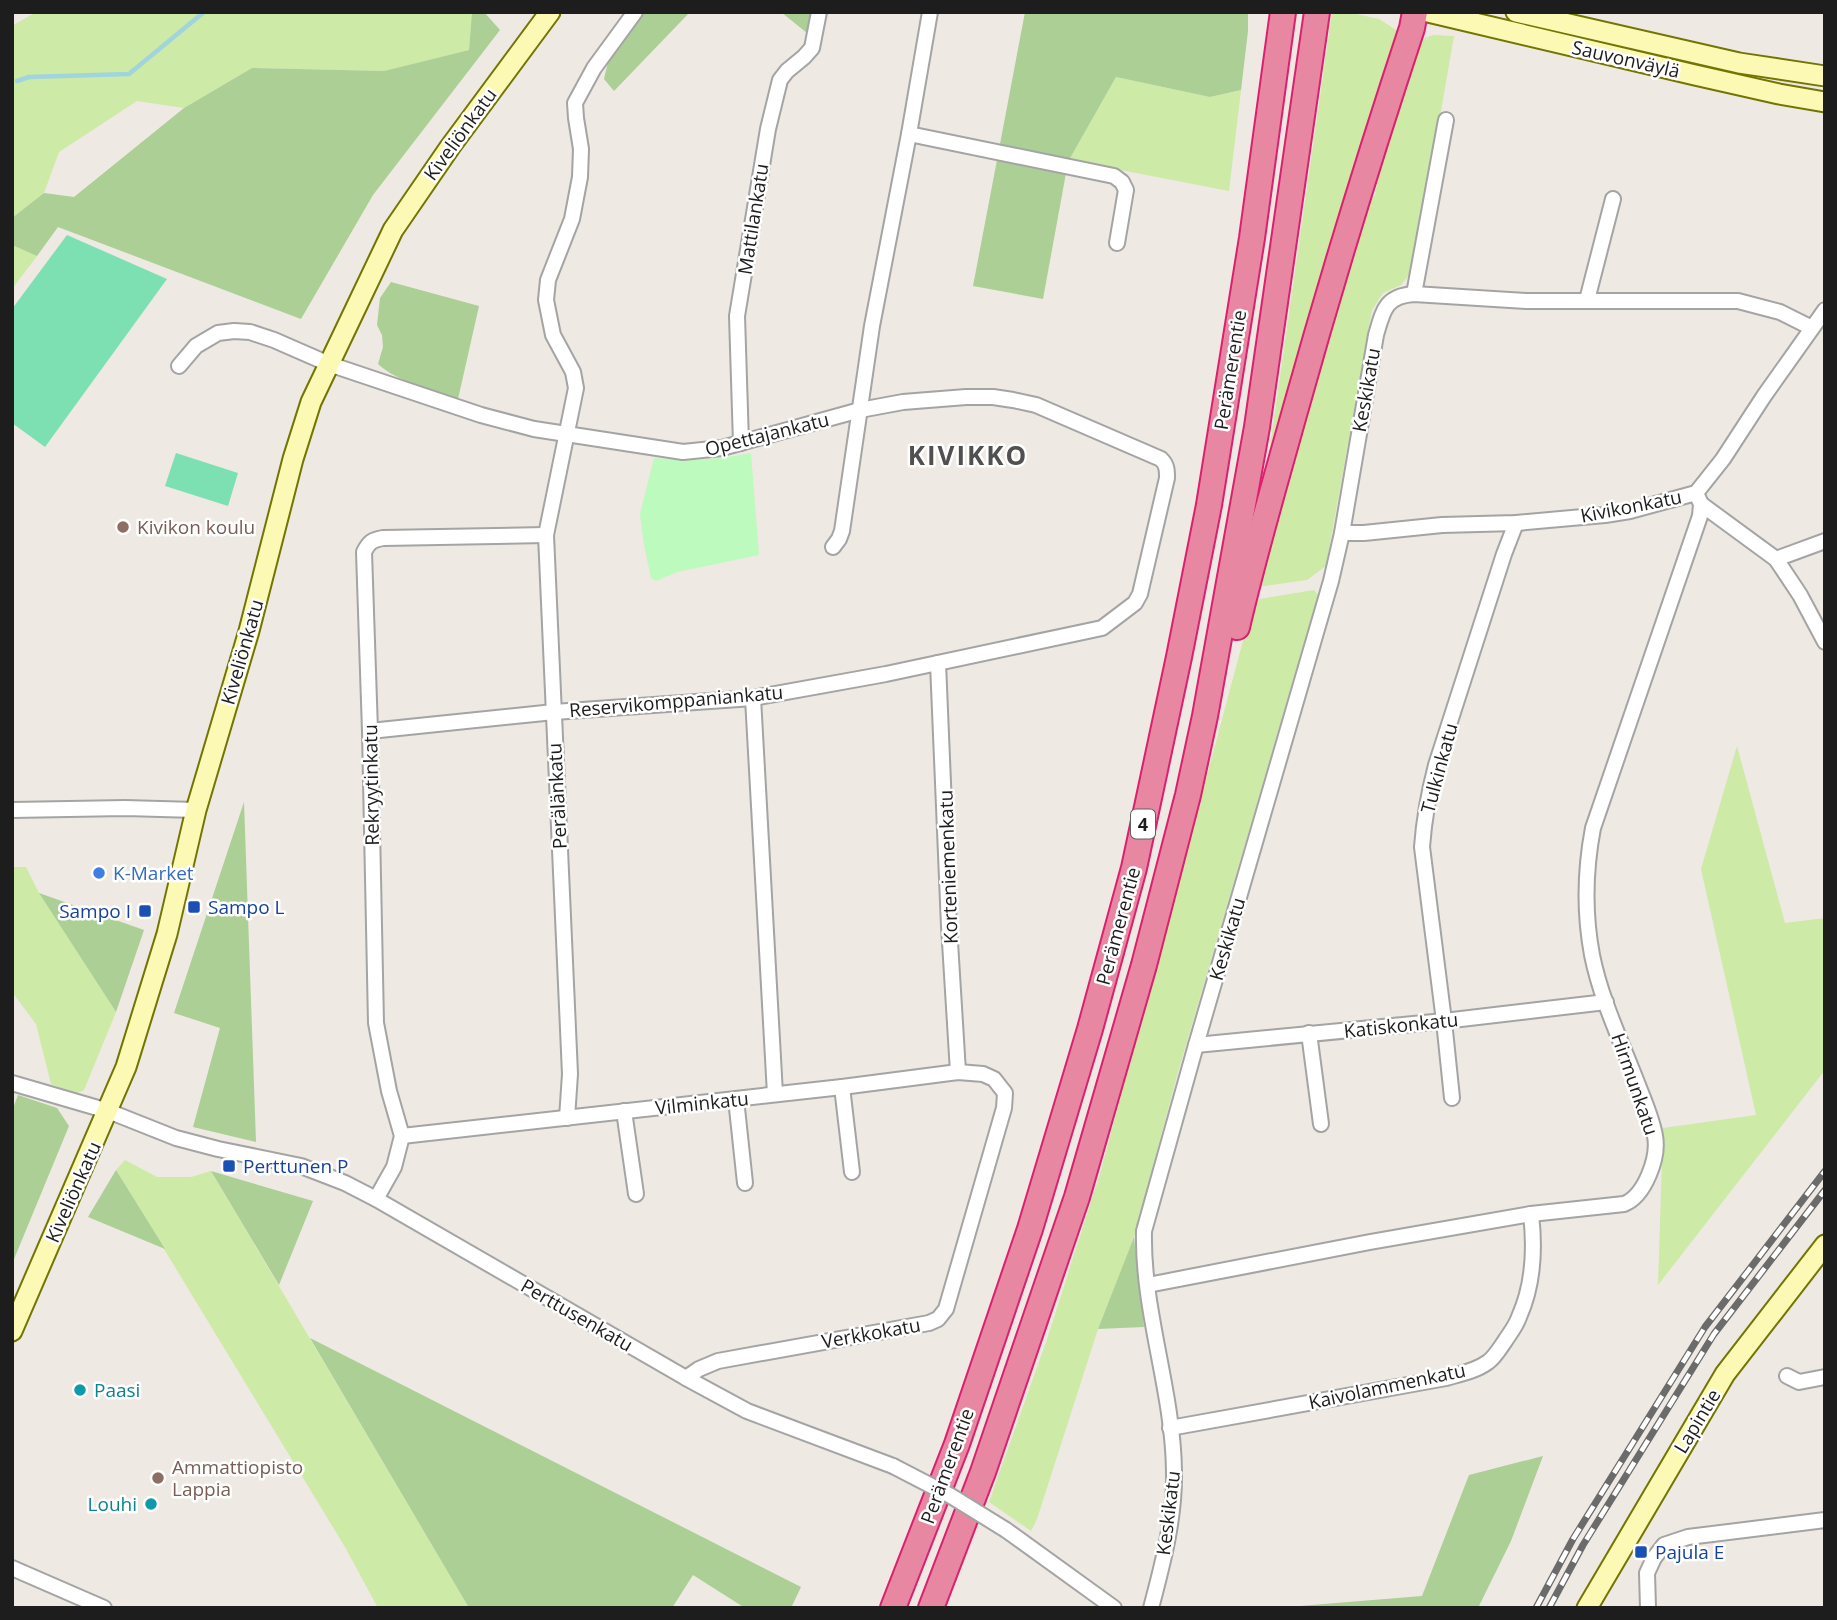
<svg xmlns="http://www.w3.org/2000/svg" width="1837" height="1620" font-family="'Open Sans',sans-serif">
<style>
.grass{fill:#cdeaa6}
.forest{fill:#abcf95}
.park{fill:#bdfabd}
.pitch{fill:#7de0b2}
.lines{fill:none;stroke-linecap:round;stroke-linejoin:round}
.stream{stroke:#a1d4dd;stroke-width:4.5}
.street-casing{stroke:#a4a4a4;stroke-width:18}
.secondary-casing{stroke:#727502;stroke-width:23}
.highway-casing{stroke:#dc1f6f;stroke-width:28}
.street{stroke:#fff;stroke-width:14}
.secondary{stroke:#fbf9b3;stroke-width:19}
.highway{stroke:#e887a1;stroke-width:24}
.rail-casing{stroke:#6b6b6b;stroke-width:7}
.rail{stroke:#fff;stroke-width:4.5;stroke-dasharray:13;stroke-linecap:butt}
.street-bridge-casing{stroke:#a4a4a4;stroke-width:18;stroke-linecap:butt}
.street-bridge{stroke:#fff;stroke-width:14}
.education-dot{fill:#8d6e63;stroke:#fff;stroke-width:2.5}
.shop-dot{fill:#3f7fe0;stroke:#fff;stroke-width:2.5}
.transit-dot{fill:#1a4fb4;stroke:#fff;stroke-width:2.5}
.culture-dot{fill:#0f9aa8;stroke:#fff;stroke-width:2.5}
.labels{text-anchor:middle;dominant-baseline:central;stroke-width:5;stroke-linejoin:round;paint-order:stroke}
.shield{fill:#fff;stroke:#616161;stroke-width:2}
.shield-label{font-size:18px;font-weight:bold;fill:#1d1d1d}
.street-label{font-size:19px;fill:#1d1d1d;stroke:#fff}
.education-label{font-size:19px;fill:#785e54;stroke:#fff;text-anchor:start}
.shop-label{font-size:19px;fill:#366cbe;stroke:#fff;text-anchor:start}
.transit-label{font-size:19px;fill:#164399;stroke:#fff;text-anchor:start}
.culture-label{font-size:19px;fill:#0d838f;stroke:#fff;text-anchor:start}
.district-label{font-size:26px;font-weight:bold;letter-spacing:2px;fill:#505050;stroke:#fff}
</style>
<rect width="100%" height="100%" fill="#eee9e2"/>
<!-- grass -->
<g class="grass">
<path d="M36 12H472L469 50 384 71 252 68 184 108 137 101 59 152 44 193 12 218V26Z"/>
<path d="M1332 12H1347L1379 19 1399 32 1267 468Z"/>
<path d="M1433 35 1454 36 1415 260 1409 275 1401 285 1383 293 1372 310 1326 566 1307 580 1258 587 1274 522 1368 204 1375 195 1379 172 1418 46 1425 38Z"/>
<path d="M1116 77 1210 97 1241 90 1229 191 1069 160Z"/>
<path d="M12 245 37 256 12 289Z"/>
<path d="M1314 590 1318 595 1178 1072 1134 1237 1098 1329 1037 1519 1031 1531 989 1502 1047 1339 1100 1174 1254 600Z"/>
<path d="M1737 746 1785 923 1825 918V1070L1658 1285 1663 1128 1756 1115 1701 869Z"/>
<path d="M12 867H26L39 893 116 1012 84 1090 75 1094 51 1084 36 1024 12 992Z"/>
<path d="M125 1160 157 1177H191L211 1171 469 1608H378L345 1547 116 1170Z"/>
</g>
<!-- forest -->
<g class="forest">
<path d="M472 12H484L500 30 373 195 301 319 58 227 37 256 12 245V218L44 193 74 197 184 108 252 68 384 71 469 50Z"/>
<path d="M643 12H690L614 91 604 79 608 62Z"/>
<path d="M781 12H812L807 33Z"/>
<path d="M1025 12H1248V31L1241 90 1210 97 1116 77 1069 160 1000 144Z"/>
<path d="M997 160 1066 173 1043 299 973 286Z"/>
<path d="M391 282 479 306 458 399C431 389 399 383 378 364L383 347 382 335 377 325 380 298Z"/>
<path d="M244 802 256 1142 193 1127 220 1028 174 1013Z"/>
<path d="M39 893 144 930 116 1012Z"/>
<path d="M18 1095 57 1108 69 1126 12 1264V1111Z"/>
<path d="M116 1170 165 1249 88 1217Z"/>
<path d="M211 1171 313 1201 279 1285Z"/>
<path d="M1134 1237 1144 1327 1098 1329Z"/>
<path d="M310 1338 801 1587 791 1608H745L693 1575 672 1608H469Z"/>
<path d="M1543 1456 1511 1541 1478 1608H1275L1422 1596 1469 1475Z"/>
</g>
<!-- park -->
<path class="park" d="M751 453 759 555 677 572 656 581 651 578 644 545 640 514 654 458C691 461 715 460 751 453Z"/>
<!-- pitch -->
<g class="pitch">
<path d="M67 235 167 279 45 447 12 423V309Z"/>
<path d="M176 453 238 473 228 506 165 486Z"/>
</g>
<g class="lines">
<!-- stream -->
<path class="stream" d="M17 81 29 77 129 74 204 12"/>
<defs>
<g id="street">
<path d="M909 134 1114 176 1122 182 1126 190 1117 243"/>
<path d="M1414 294 1446 120"/>
<path d="M1587 300 1613 199"/>
<path d="M179 366 196 346 218 333 234 331 250 332 274 340 329 364 481 415 534 429 683 452 722 448 860 410 903 402 966 397H993L1013 400 1036 405 1161 459C1167 465 1167 470 1167 478L1140 594 1135 603 1102 628 886 674 753 698 554 712 370 731"/>
<path d="M741 443 737 316 768 129 780 80 787 71 804 57 812 48 819 12"/>
<path d="M1701 504 1776 559 1800 595 1825 642"/>
<path d="M1342 533H1364L1442 525 1516 523 1605 515 1630 511 1696 493 1723 459 1764 396 1825 310"/>
<path d="M833 547 839 539 842 531 872 326 909 134 930 12"/>
<path d="M1776 559 1825 541"/>
<path d="M938 663 949 926 958 1072"/>
<path d="M753 698 775 1094"/>
<path d="M12 810 125 808 196 810"/>
<path d="M1309 1033 1321 1124"/>
<path d="M1196 1045 1444 1021 1606 1002"/>
<path d="M12 1083 108 1111 176 1138 218 1149 301 1166 345 1183 376 1199 686 1378 747 1411 893 1466"/>
<path d="M842 1087 852 1172"/>
<path d="M1452 1098 1444 1021 1422 847C1424 819 1429 792 1436 765L1504 554 1516 523"/>
<path d="M736 1099 745 1183"/>
<path d="M624 1111 636 1194"/>
<path d="M567 1118 570 1074 546 535 576 388 573 372 553 335 546 300 548 280 572 219 580 177 581 149 576 118 575 103 594 68 635 12"/>
<path d="M402 1136 842 1087 958 1072 983 1074 994 1079 1005 1093 1004 1108 946 1309 938 1319 929 1323 718 1361 699 1369 686 1378"/>
<path d="M376 1199 394 1167 402 1136 389 1091 376 1023 370 731 364 552C369 542 372 540 383 538L546 535"/>
<path d="M1148 1285 1370 1242 1531 1214 1624 1204C1645 1196 1659 1157 1655 1136 1652 1118 1644 1101 1638 1085 1622 1043 1601 1000 1592 955 1584 912 1585 870 1593 828L1700 516 1701 504 1696 493"/>
<path d="M1787 1376 1799 1382 1825 1377"/>
<path d="M1170 1428 1446 1378C1460 1374 1476 1371 1488 1362 1495 1357 1500 1348 1505 1341 1510 1333 1516 1326 1519 1317 1533 1286 1535 1248 1531 1214"/>
<path d="M1006 1530 1114 1608"/>
<path d="M12 1568 104 1608"/>
<path d="M1151 1608C1163 1563 1175 1517 1174 1471 1173 1390 1142 1311 1144 1231L1196 1045 1331 581 1342 533 1376 335C1383 311 1385 296 1414 294L1526 301H1738L1780 312 1812 328"/>
<path d="M1648 1608 1647 1573 1654 1558 1664 1545 1688 1537 1825 1520"/>
</g>
<g id="secondary">
<path d="M1428 12 1695 75 1779 94 1825 102"/>
<path d="M1516 12 1739 63 1825 76"/>
<path d="M12 1331 126 1067 167 934 196 810 249 631 293 459 311 402 393 230 450 147 550 12"/>
<path d="M1587 1608 1725 1374 1825 1245"/>
</g>
<g id="highway">
<path d="M1237 627C1254 554 1275 483 1295 411 1331 282 1370 155 1412 28L1415 12"/>
<path d="M893 1608 957 1444 1030 1229 1090 1029 1134 868 1179 657 1209 505 1252 238 1283 12"/>
<path d="M931 1608 983 1472 1077 1197 1144 965 1188 795 1205 716 1257 427 1317 12"/>
</g>
</defs>
<!-- street casing -->
<use href="#street" class="street-casing"/>
<!-- secondary casing -->
<use href="#secondary" class="secondary-casing"/>
<!-- highway casing -->
<use href="#highway" class="highway-casing"/>
<!-- street -->
<use href="#street" class="street"/>
<!-- secondary -->
<use href="#secondary" class="secondary"/>
<!-- highway -->
<use href="#highway" class="highway"/>
<defs>
<g id="rail">
<path d="M1536 1608 1573 1539 1705 1327 1825 1171"/>
<path d="M1549 1608 1583 1545 1714 1334 1825 1190"/>
</g>
</defs>
<!-- rail casing -->
<use href="#rail" class="rail-casing"/>
<!-- rail -->
<use href="#rail" class="rail"/>
<defs>
<path id="street-bridge" d="M893 1466 951 1496 1006 1530"/>
</defs>
<!-- street-bridge casing -->
<use href="#street-bridge" class="street-bridge-casing"/>
<!-- street-bridge -->
<use href="#street-bridge" class="street-bridge"/>
</g>
<!-- markers -->
<g class="education-dot">
<circle cx="123" cy="527" r="7"/>
<circle cx="158" cy="1478" r="7"/>
</g>
<circle class="shop-dot" cx="99" cy="873" r="7"/>
<g class="transit-dot">
<rect x="187" y="900" width="14" height="14" rx="3.5"/>
<rect x="138" y="904" width="14" height="14" rx="3.5"/>
<rect x="222" y="1159" width="14" height="14" rx="3.5"/>
<rect x="1634" y="1545" width="14" height="14" rx="3.5"/>
</g>
<g class="culture-dot">
<circle cx="80" cy="1390" r="7"/>
<circle cx="151" cy="1504" r="7"/>
</g>
<g class="labels">
<!-- shield labels -->
<rect class="shield" x="1131" y="809.5" width="24" height="29" rx="5"/>
<g class="shield-label">
<text x="1143" y="824">4</text>
</g>
<!-- street labels -->
<g class="street-label">
<text transform="translate(1626 59) rotate(13)">Sauvonväylä</text>
<text transform="translate(460 134) rotate(-54)">Kiveliönkatu</text>
<text transform="translate(753 219) rotate(-81)">Mattilankatu</text>
<text transform="translate(1230 370) rotate(-81)">Perämerentie</text>
<text transform="translate(1366 390) rotate(-80)">Keskikatu</text>
<text transform="translate(767 434) rotate(-14)">Opettajankatu</text>
<text transform="translate(1631 506) rotate(-11)">Kivikonkatu</text>
<text transform="translate(242 652) rotate(-74)">Kiveliönkatu</text>
<text transform="translate(676 701) rotate(-5)">Reservikomppaniankatu</text>
<text transform="translate(1439 768) rotate(-75)">Tulkinkatu</text>
<text transform="translate(371 785) rotate(-91)">Rekryytinkatu</text>
<text transform="translate(557 796) rotate(-93)">Perälänkatu</text>
<text transform="translate(948 867) rotate(-92)">Korteniemenkatu</text>
<text transform="translate(1118 926) rotate(-75)">Perämerentie</text>
<text transform="translate(1227 939) rotate(-74)">Keskikatu</text>
<text transform="translate(1401 1025) rotate(-6)">Katiskonkatu</text>
<text transform="translate(1635 1084) rotate(71)">Hirmunkatu</text>
<text transform="translate(702 1103) rotate(-6)">Vilminkatu</text>
<text transform="translate(73 1192) rotate(-66)">Kiveliönkatu</text>
<text transform="translate(577 1315) rotate(30)">Perttusenkatu</text>
<text transform="translate(871 1333) rotate(-10)">Verkkokatu</text>
<text transform="translate(1387 1386) rotate(-12)">Kaivolammenkatu</text>
<text transform="translate(1697 1421) rotate(-59)">Lapintie</text>
<text transform="translate(947 1466) rotate(-70)">Perämerentie</text>
<text transform="translate(1168 1513) rotate(-83)">Keskikatu</text>
</g>
<!-- education labels -->
<g class="education-label">
<text x="137" y="527">Kivikon koulu</text>
<text x="172" y="1467">Ammattiopisto<tspan x="172" dy="22">Lappia</tspan></text>
</g>
<!-- shop labels -->
<g class="shop-label">
<text x="113" y="873">K-Market</text>
</g>
<!-- transit labels -->
<g class="transit-label">
<text x="208" y="907">Sampo L</text>
<text x="131" y="911" text-anchor="end">Sampo I</text>
<text x="243" y="1166">Perttunen P</text>
<text x="1655" y="1552">Pajula E</text>
</g>
<!-- culture labels -->
<g class="culture-label">
<text x="94" y="1390">Paasi</text>
<text x="137" y="1504" text-anchor="end">Louhi</text>
</g>
<!-- district labels -->
<g class="district-label">
<text x="968" y="455">KIVIKKO</text>
</g>
</g>
<!-- border -->
<rect width="1837" height="1620" fill="none" stroke="#1d1d1d" stroke-width="28"/>
</svg>
